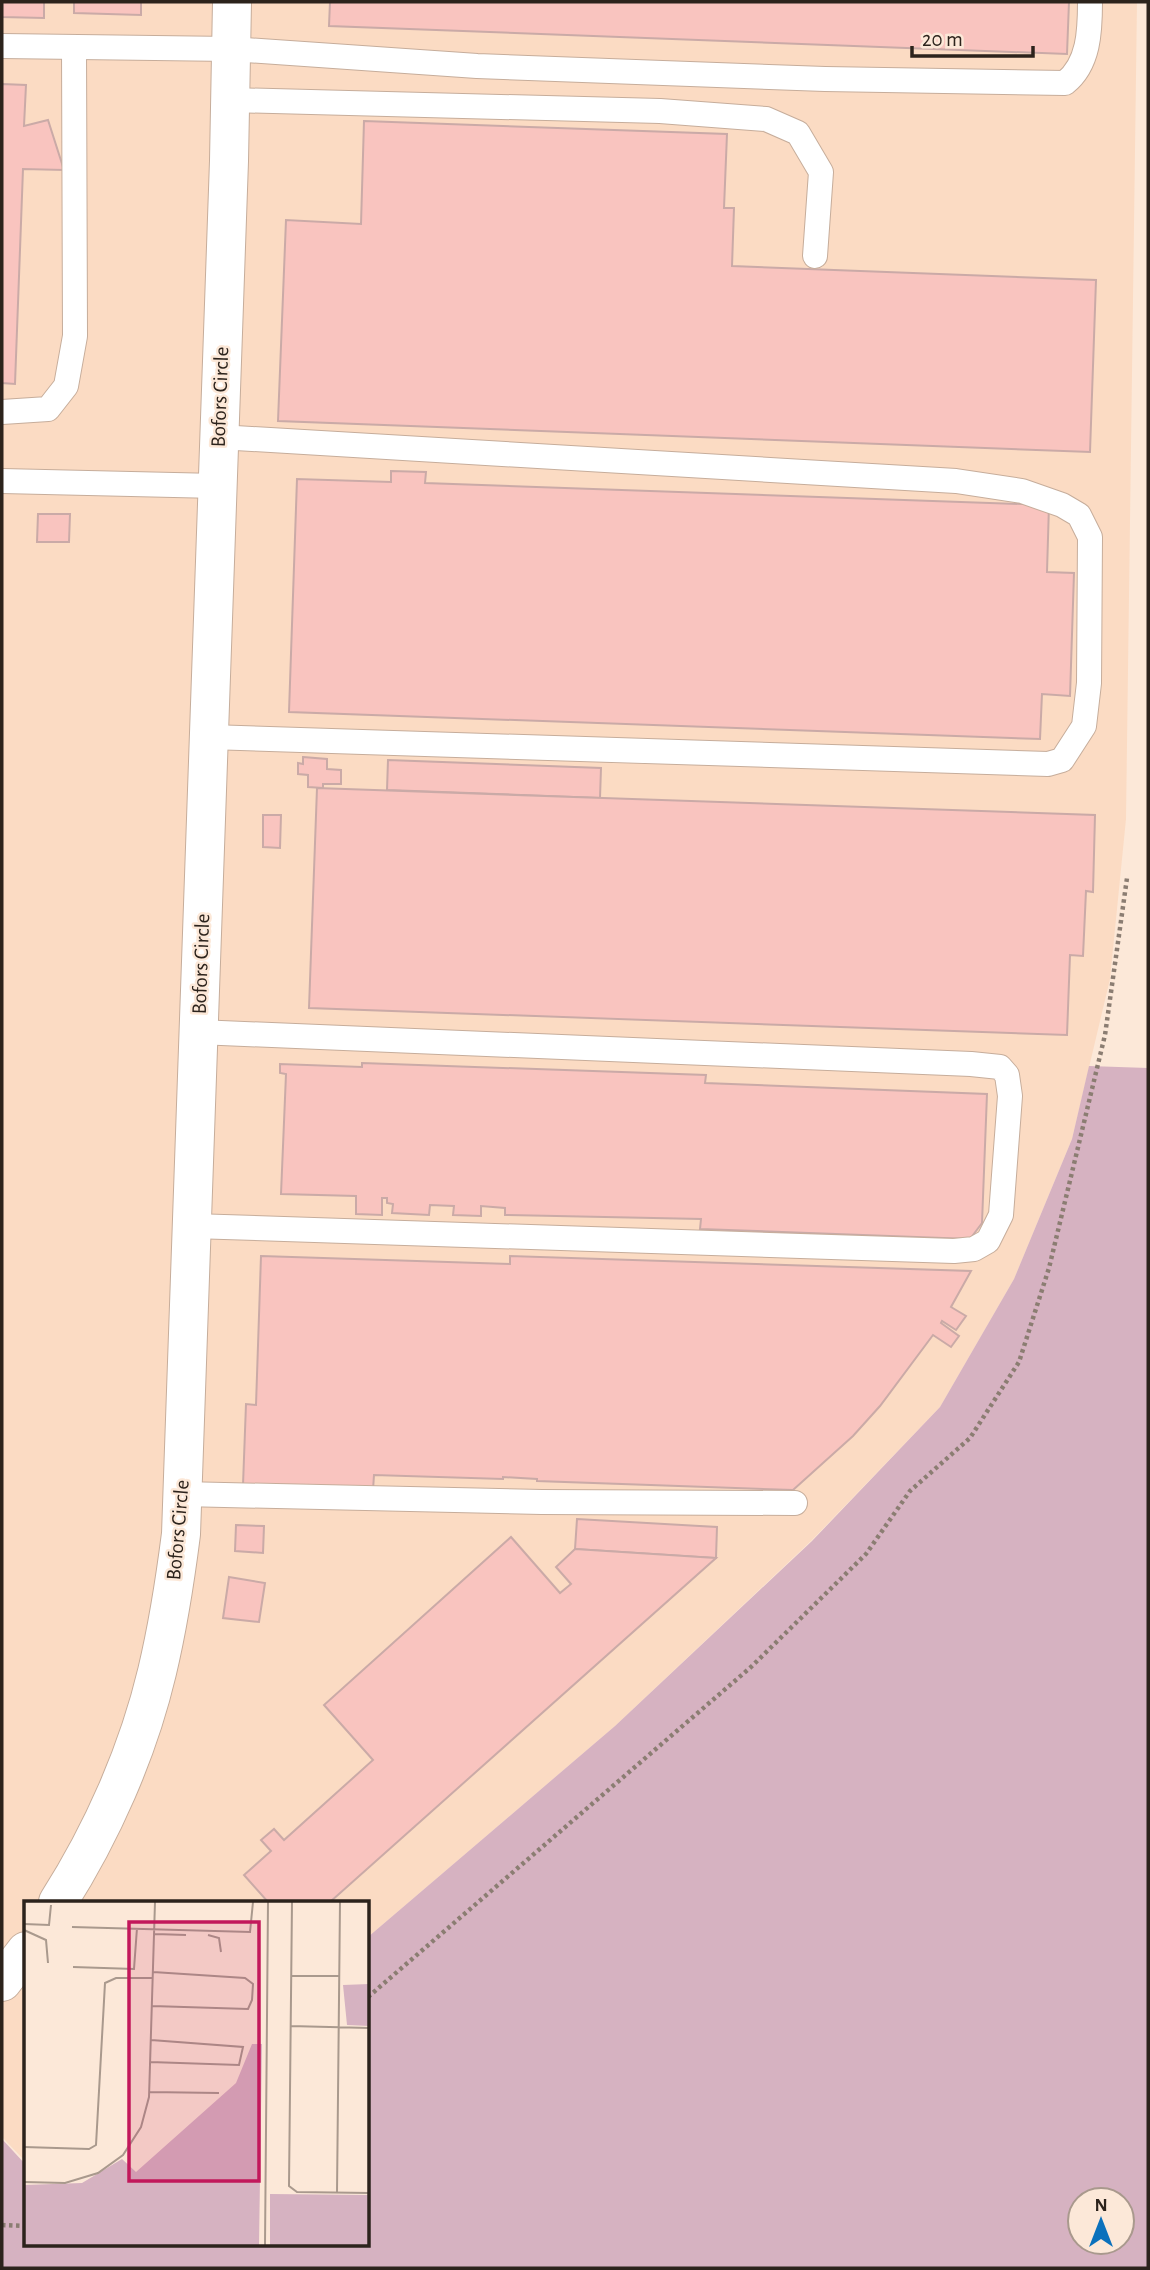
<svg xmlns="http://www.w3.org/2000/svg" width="1150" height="2270" font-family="'Alegreya Sans',sans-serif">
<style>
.built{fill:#fbdbc3}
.green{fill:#d6b2c1;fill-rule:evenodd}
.building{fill:#f9c4bf;stroke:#caaaa7;stroke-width:2}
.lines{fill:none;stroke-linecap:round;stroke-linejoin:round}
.service-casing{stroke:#c6ad9b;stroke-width:26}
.minor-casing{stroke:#c6ad9b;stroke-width:40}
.path{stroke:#8b7d72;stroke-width:4.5;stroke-dasharray:3.5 3.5;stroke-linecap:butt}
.service{stroke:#fff;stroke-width:24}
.minor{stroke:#fff;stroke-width:38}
.labels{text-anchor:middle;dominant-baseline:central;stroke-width:5;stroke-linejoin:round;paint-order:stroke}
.street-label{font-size:21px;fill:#2c231c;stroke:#fce8d8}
.inset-road{fill:none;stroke:#a9998d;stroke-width:2}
.view{fill:#c2185b;fill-opacity:0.15;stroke:#c2185b;stroke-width:3.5}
.inset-edge{fill:none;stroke:#2c231c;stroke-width:3.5}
</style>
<rect width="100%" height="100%" fill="#fce8d8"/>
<!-- built -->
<path class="built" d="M2 2H1137L1126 819 1110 979 1072 1139 1014 1279 940 1407 812 1540 615 1726 368 1937V1902H26V2162L2 2137Z"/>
<!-- green -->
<path class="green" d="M1089 1066 1148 1068V2268H2V2139L26 2165V2244H368V1937L615 1726 812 1541 940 1407 1014 1279 1072 1139ZM1080 2200H1122V2242H1080Z"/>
<!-- building -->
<g class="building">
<path d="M2 2H44V18L2 17Z"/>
<path d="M74 2H141V15L74 13Z"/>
<path d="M330 2H1069L1067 54 329 26Z"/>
<path d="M2 84 26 85 24 126 48 120 64 170 23 169 15 384 2 383Z"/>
<path d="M364 121 727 134 724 208H734L732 266 1096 280 1090 452 278 421 286 220 361 224Z"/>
<path d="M391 471 426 472 425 483 1049 505 1047 572 1074 573 1070 696 1042 694 1040 739 289 712 297 479 391 482Z"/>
<path d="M38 514H70L69 542H37Z"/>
<path d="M303 757 327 759V769L341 770V784H323V788L308 787V775L298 774V763L303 764Z"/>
<path d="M388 760 601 768 600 798 387 790Z"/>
<path d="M317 788 1095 815 1093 892 1086 891 1083 956 1070 955 1067 1035 309 1008Z"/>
<path d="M263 815H281L280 848 263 847Z"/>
<path d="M362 1063 706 1075 705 1083 987 1094 982 1223 970 1239 700 1229 701 1219 505 1215V1208L481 1206V1216L453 1215 454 1206 430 1205 429 1215 392 1213 393 1204 387 1203V1198H382V1215L356 1214V1196L281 1194 286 1074 280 1073V1064L362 1067Z"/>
<path d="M261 1256 510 1264V1256L971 1271 951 1307 966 1316 956 1330 942 1321 941 1323 959 1336 951 1347 933 1335 880 1406 853 1436 793 1490 537 1481V1479L503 1477V1479L374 1475 373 1490 243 1485 246 1404 256 1405Z"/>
<path d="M577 1519 717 1527 716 1558 575 1549Z"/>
<path d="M236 1525 264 1526 263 1553 235 1551Z"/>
<path d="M511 1537 560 1593 571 1584 556 1567 575 1549 716 1558 330 1902H268L244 1875 271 1851 261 1840 274 1829 284 1840 373 1760 324 1705Z"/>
<path d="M229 1577 265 1583 259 1622 223 1618Z"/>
</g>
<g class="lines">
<defs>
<g id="service">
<path d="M2 46 231 49 477 66 825 79 1065 83C1089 64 1090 31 1090 2"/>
<path d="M230 100 660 111 766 119 798 133 821 172 815 256"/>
<path d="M2 412 48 409 66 386 75 336 74 47"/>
<path d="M2 481 217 486"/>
<path d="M209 737 1048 764 1062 760 1084 726 1089 683 1090 537 1079 515 1062 505 1022 491 956 481 219 437"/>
<path d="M192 1226 954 1251 974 1249 988 1241 1001 1215 1010 1096 1007 1075 1000 1067 971 1064 198 1032"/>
<path d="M182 1494 542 1502 795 1503"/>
</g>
<g id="minor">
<path d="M58 1902C102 1833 138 1752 157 1672 168 1626 175 1581 181 1534L229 161 232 2"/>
<path d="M2 1982 26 1951"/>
</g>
</defs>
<!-- service casing -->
<use href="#service" class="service-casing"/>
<!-- minor casing -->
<use href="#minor" class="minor-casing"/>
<!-- path -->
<g class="path">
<path d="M368 1997 751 1667 866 1554 910 1491 970 1438 1019 1362 1049 1268 1105 1035 1127 878"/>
<path d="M2 2225 26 2226"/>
</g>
<!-- service -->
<use href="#service" class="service"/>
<!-- minor -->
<use href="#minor" class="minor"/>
</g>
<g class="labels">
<!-- street labels -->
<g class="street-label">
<text transform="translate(220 397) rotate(-88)">Bofors Circle</text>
<text transform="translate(201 964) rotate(-88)">Bofors Circle</text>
<text transform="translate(178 1530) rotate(-85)">Bofors Circle</text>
</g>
</g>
<!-- overview -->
<g transform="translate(24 1901)">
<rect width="345" height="345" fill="#fce8d8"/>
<path d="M345 83V125L323 124 319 84ZM228 143H238L235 344H0V284L58 282 98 258 112 271 212 182ZM246 293 345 294V344H246Z" fill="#d6b2c1"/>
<path class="inset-road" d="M268 1 265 285 273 291 345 292M0 23 25 24 27 4M48 26 226 31 229 1M0 29 22 39 24 62M131 33 162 34M184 34 195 37 197 51M49 66 110 68 113 27M267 75H316M128 105 224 108 228 99 229 83 221 77 129 71M266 125 345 127M126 161 215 164 219 146 127 139M125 191 195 192M0 246 65 248 72 244 81 82 92 77H129M0 281 41 282 74 272 99 254 117 226 125 196 131 1M313 292 316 1M241 344 244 1"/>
<path class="view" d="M105 21H235V280H105Z"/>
<rect width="345" height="345" class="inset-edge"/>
</g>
<!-- border -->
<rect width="1150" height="2270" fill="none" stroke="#2c231c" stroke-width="7"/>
<!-- north arrow -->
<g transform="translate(1101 2221)"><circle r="33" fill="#fce8d8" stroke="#a9998d" stroke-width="2"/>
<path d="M0-5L12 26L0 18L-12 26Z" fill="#0b71bc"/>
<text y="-10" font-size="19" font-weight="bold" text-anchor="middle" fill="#2c231c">N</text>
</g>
<!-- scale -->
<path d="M912 46v10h121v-10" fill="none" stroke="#2c231c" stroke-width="3.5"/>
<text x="922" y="46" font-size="21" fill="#2c231c" stroke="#fce8d8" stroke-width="5" paint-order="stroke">20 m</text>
</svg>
